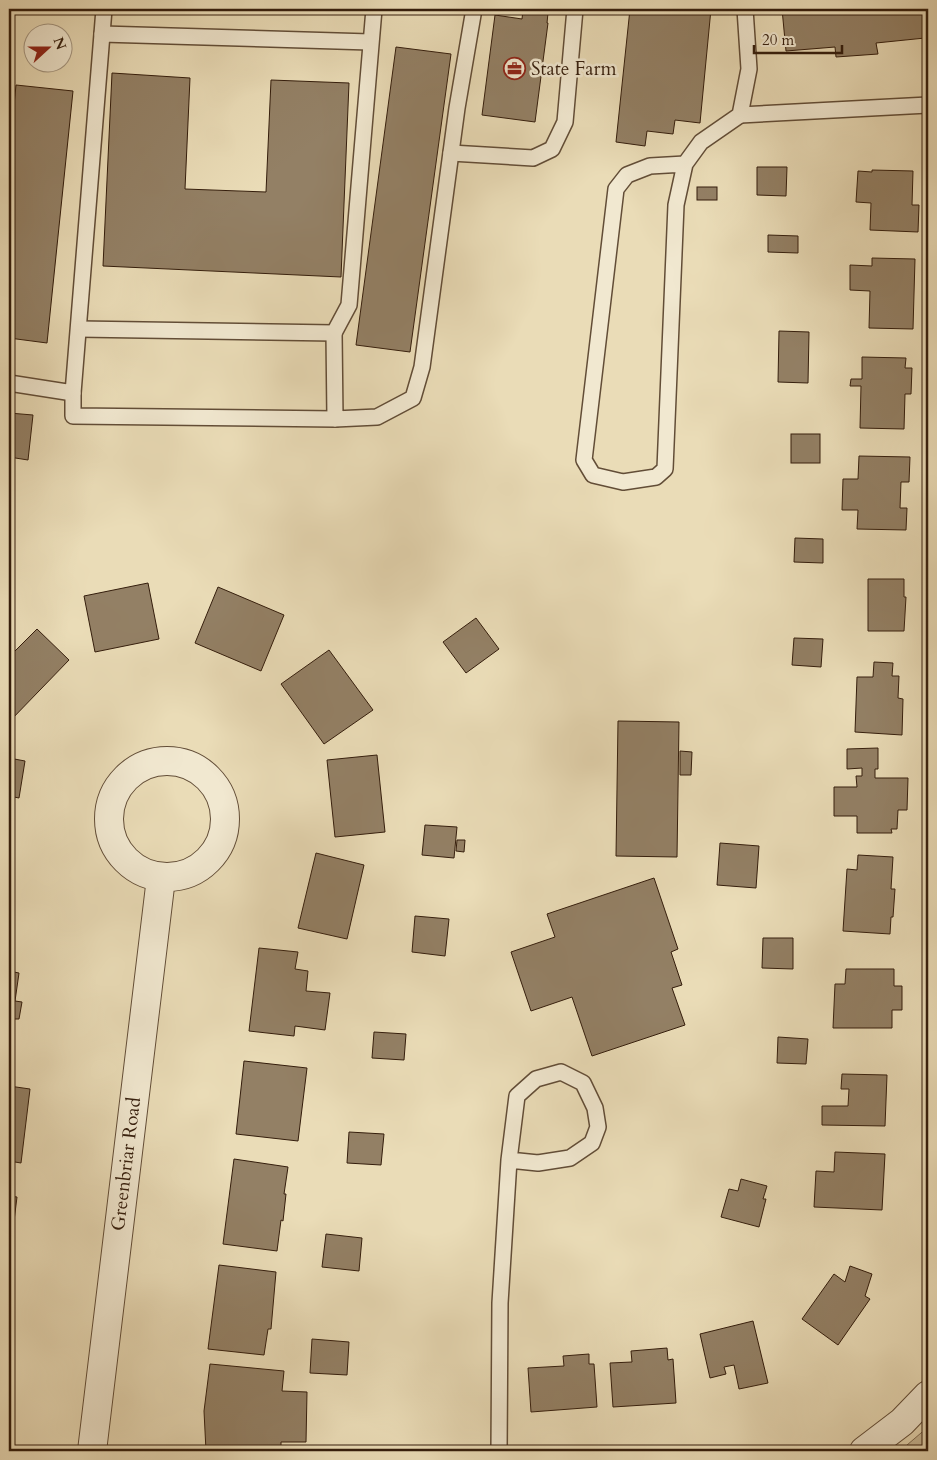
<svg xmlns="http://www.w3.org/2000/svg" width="937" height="1460" font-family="Cardo,serif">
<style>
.green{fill:#cbbc9a;stroke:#806c53}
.building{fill:#938065;stroke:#341d0c}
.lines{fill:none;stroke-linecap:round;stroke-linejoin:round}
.service-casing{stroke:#624d37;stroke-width:18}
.minor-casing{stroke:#624d37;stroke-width:30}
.tertiary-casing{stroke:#624d37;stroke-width:30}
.service{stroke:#f1e8d0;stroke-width:15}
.minor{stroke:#f1e8d0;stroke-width:28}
.tertiary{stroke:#f1e8d0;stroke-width:28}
.labels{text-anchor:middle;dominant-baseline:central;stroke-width:5;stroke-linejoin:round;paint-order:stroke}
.poi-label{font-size:19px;fill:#341d0c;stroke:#f1e8d0;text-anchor:start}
.street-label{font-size:19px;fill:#341d0c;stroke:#f1e8d0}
</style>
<rect width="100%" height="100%" fill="#eadcb7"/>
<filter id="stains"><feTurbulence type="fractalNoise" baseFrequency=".004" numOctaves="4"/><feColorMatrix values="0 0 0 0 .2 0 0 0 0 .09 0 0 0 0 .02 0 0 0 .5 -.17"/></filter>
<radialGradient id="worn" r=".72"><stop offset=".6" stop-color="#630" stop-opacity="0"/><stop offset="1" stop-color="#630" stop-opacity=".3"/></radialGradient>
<!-- green -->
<path class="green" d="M928 1427V1451H900Z"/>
<!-- building -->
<g class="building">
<path d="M630 9H711L700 123 675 120 673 134 647 131 645 146 616 142Z"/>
<path d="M782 9H922L925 38 876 43 878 54 836 57 835 47 786 51Z"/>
<path d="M523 10 548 13 547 23H548L535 122 482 115 495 15 522 19Z"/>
<path d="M396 47 451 54 410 352 356 345Z"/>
<path d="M112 73 190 78 185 189 266 192 271 80 349 83 341 277 103 266Z"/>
<path d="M16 85 73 91 47 343 9 338V156Z"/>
<path d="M757 167H787L786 196 757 195Z"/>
<path d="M872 170 913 171 912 205H919L918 232 870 230 871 203 856 202 858 171 872 172Z"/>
<rect x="697" y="187" width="20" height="13"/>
<path d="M768 235 798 236V253L768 252Z"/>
<path d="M872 258 915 259 913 329 869 328 870 291 850 290V265L872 266Z"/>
<path d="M779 331 809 332 808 383 778 382Z"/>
<path d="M862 357 906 358 905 368H912L911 394H905L904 429 860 428 861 386H850L851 379H862Z"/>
<path d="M9 413 33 415 28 460 9 457Z"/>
<rect x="791" y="434" width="29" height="29"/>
<path d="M859 456 910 457 909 482H901L900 508H907L906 530 857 529 858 510H842L843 479H858Z"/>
<path d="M795 538 823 539V563L794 562Z"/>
<path d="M868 579H904V597H906L904 631H868Z"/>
<path d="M148 583 159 639 95 652 84 596Z"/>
<path d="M218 587 284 615 261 671 195 643Z"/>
<path d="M476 618 499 649 466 673 443 642Z"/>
<path d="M37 629 69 660 9 722V657Z"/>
<path d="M794 638 823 639 821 667 792 665Z"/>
<path d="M329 650 373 710 324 744 281 684Z"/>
<path d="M874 662 893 663 892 676H899L898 698 903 699 902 735 855 732 857 677H873Z"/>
<path d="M618 721 679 722 677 857 616 856Z"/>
<path d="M878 748V769H875V778H908L907 810H898L897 829H891L892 833H857V816H834V787H857L856 776H862V768L847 769V749Z"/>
<path d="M680 751 692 752 691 775H680Z"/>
<path d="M377 755 385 832 335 837 327 760Z"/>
<path d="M9 758 25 761 19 798 9 796Z"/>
<path d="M425 825 457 827 454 858 422 855Z"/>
<path d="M457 840H465L464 852 456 851Z"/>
<path d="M720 843 759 846 756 888 717 885Z"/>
<path d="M316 853 364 865 347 939 298 928Z"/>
<path d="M858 855 893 857 891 889H895L893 917H891L890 934 843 931 847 869 857 870Z"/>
<path d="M654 878 678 949 671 952 682 985 672 988 685 1025 592 1056 572 997 531 1011 511 952 555 937 547 914Z"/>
<path d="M415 916 449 919 445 956 412 952Z"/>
<path d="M763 938H793V969L762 968Z"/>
<path d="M259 948 298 952 295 969 308 971 306 991 330 993 325 1030 295 1026 294 1036 249 1031Z"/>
<path d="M846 969H894V986H902V1010H892V1028H833L835 984H845Z"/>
<path d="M9 971 19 973 15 1001 22 1002 19 1019H12L9 1044Z"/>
<path d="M374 1032 406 1034 404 1060 372 1058Z"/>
<path d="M778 1037 808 1039 806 1064 777 1063Z"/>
<path d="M244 1061 307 1068 298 1141 236 1134Z"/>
<path d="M842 1074 887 1075 885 1126 822 1125V1106H848L849 1089H841Z"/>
<path d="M9 1086 30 1089 21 1163 9 1161Z"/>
<path d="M349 1132 384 1134 381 1165 347 1163Z"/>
<path d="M835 1152 885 1154 882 1210 814 1207 816 1171 834 1172Z"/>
<path d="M234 1159 288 1167 284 1194H286L283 1221 281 1220 277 1251 223 1244Z"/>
<path d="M741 1179 767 1186 763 1199H766L759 1227 721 1217 729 1189 738 1191Z"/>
<path d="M9 1196 17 1197 9 1261Z"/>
<path d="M326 1234 362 1238 359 1271 322 1267Z"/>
<path d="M219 1265 276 1272 271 1329H268L264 1355 208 1349Z"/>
<path d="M850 1266 872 1274 865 1296 870 1299 838 1345 802 1319 834 1274 845 1282Z"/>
<path d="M753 1321 768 1383 739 1389 734 1365 724 1367 726 1374 710 1378 700 1334Z"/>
<path d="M312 1339 349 1342 347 1375 310 1373Z"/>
<path d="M667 1348 668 1360 673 1359 676 1403 613 1407 610 1363 632 1362 631 1351Z"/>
<path d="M589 1354V1364H594L597 1407 531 1412 528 1368 564 1366 563 1356Z"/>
<path d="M210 1364 284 1371 282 1391 307 1392 306 1442H281V1451H206L204 1411Z"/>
</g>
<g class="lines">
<defs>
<g id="service">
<path d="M102 34 104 9"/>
<path d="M740 115 928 105"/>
<path d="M451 153 533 158 552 149 565 122 575 9"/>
<path d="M685 164 650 166 627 175 616 189 584 460 593 475 623 482 656 477 665 469 676 205 685 164 701 142 740 115 749 69 745 9"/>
<path d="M79 329 334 333 349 305 374 9"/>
<path d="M334 333 335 419 377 417 413 398 422 367 457 108 474 9"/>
<path d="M9 383 73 393 102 34 370 42"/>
<path d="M73 393V416L335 419"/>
<path d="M499 1451 500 1303 509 1160 517 1096 536 1079 561 1072 583 1083 595 1108 598 1127 592 1143 570 1158 538 1163 509 1160"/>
</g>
<g id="minor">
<circle cx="167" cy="819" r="58"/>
<path d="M92 1451 161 878"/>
</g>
<path id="tertiary" d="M864 1451 902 1422 928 1395"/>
</defs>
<!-- service casing -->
<use href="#service" class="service-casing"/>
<!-- minor casing -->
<use href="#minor" class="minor-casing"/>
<!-- tertiary casing -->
<use href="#tertiary" class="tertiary-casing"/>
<!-- service -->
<use href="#service" class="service"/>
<!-- minor -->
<use href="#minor" class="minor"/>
<!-- tertiary -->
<use href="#tertiary" class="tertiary"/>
</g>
<!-- icons -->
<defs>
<symbol id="office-ring" viewBox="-11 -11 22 22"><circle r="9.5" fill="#f1e8d0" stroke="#8f2418" stroke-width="1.5"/><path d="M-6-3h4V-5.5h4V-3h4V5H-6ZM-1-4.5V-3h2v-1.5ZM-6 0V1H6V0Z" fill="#8f2418"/></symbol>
</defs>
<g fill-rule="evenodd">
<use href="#office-ring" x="502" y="56" width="25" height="25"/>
</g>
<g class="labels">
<!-- poi labels -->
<g class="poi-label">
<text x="531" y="69">State Farm</text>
</g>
<!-- street labels -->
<g class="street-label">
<text transform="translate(126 1164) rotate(-83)">Greenbriar Road</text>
</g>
</g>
<!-- margin -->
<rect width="937" height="1460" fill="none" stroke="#eadcb7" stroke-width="30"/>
<rect x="10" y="10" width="917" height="1440" fill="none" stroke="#341d0c" stroke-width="2.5"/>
<rect x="15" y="15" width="907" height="1430" fill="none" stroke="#341d0c"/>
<!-- north arrow -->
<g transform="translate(48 48) rotate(69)"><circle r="24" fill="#f1e8d0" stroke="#a59782"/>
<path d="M0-4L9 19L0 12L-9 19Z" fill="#8f2418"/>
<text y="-8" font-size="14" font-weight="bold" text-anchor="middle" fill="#341d0c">N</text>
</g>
<!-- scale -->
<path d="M754 45v8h88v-8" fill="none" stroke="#341d0c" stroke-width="2.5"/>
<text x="762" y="45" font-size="15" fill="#341d0c" stroke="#f1e8d0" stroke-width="4" paint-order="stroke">20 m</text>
<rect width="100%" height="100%" filter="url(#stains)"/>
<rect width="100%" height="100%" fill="url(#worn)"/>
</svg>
